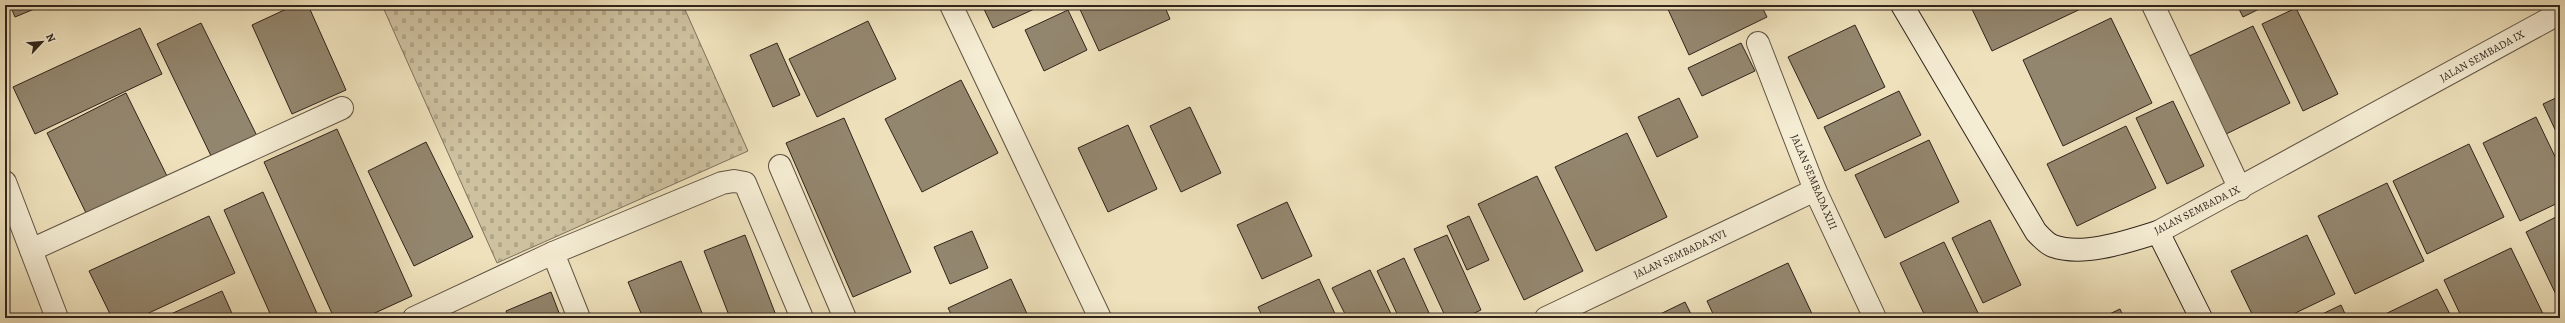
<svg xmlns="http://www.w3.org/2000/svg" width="2565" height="323" font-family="Alegreya,serif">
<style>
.cemetery{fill:url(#cemetery-stones);stroke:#7f725e}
.building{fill:#93866e;stroke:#30241b}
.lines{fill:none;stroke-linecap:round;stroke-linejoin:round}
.street-casing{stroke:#605343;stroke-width:24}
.secondary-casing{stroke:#30241b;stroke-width:24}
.street{stroke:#f4ecd3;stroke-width:22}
.secondary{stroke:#f4ecd3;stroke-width:22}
.labels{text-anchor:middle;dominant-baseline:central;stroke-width:3;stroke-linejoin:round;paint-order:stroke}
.street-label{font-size:11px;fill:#30241b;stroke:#f4ecd3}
</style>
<defs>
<pattern id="cemetery-stones" width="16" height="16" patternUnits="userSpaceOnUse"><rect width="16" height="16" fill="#cec1a0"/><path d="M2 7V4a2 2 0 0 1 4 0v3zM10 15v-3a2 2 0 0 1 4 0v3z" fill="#b1a689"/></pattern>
</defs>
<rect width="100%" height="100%" fill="#eee1bb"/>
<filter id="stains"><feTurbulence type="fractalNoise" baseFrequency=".005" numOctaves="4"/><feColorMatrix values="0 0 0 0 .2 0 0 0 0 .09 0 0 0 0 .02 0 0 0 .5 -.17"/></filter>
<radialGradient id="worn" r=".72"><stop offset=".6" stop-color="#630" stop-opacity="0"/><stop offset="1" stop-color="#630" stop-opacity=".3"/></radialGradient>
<!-- cemetery -->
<path class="cemetery" d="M382 5H683L748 151 497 263Z"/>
<!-- building -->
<g class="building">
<path d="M10 5H44L15 17Z"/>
<path d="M295 5H308L346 90 292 114 252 25Z"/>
<path d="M982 5H1043L993 28Z"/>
<path d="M1078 5H1164L1170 19 1099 51Z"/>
<path d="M1666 5H1761L1767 17 1689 55Z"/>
<path d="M1970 5H2089L1992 51Z"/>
<path d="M2237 5H2267L2243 17Z"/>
<path d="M2296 8 2338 94 2303 111 2262 24Z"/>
<path d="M1068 10 1087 50 1044 71 1025 30Z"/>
<path d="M2111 18 2152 103 2063 146 2023 60Z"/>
<path d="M868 21 896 79 817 117 789 59Z"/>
<path d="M201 23 259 140 214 162 157 44Z"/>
<path d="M1855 25 1885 87 1818 119 1788 57Z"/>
<path d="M2253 26 2290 103 2224 135 2187 57Z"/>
<path d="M140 28 162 74 35 134 13 87Z"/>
<path d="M777 43 800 95 773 107 750 55Z"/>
<path d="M1741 43 1755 71 1702 96 1688 68Z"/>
<path d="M961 80 998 153 922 192 885 119Z"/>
<path d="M1899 91 1921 135 1845 171 1824 127Z"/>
<path d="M126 93 168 178 88 217 47 133Z"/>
<path d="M2560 96V140L2543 104Z"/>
<path d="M1679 98 1698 137 1657 157 1638 117Z"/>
<path d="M2173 101 2204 166 2167 184 2136 118Z"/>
<path d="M1190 107 1221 173 1181 192 1150 126Z"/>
<path d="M2536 117 2560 167V202L2520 221 2483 143Z"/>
<path d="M844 118 911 272 853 297 786 143Z"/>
<path d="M1128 125 1157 189 1108 212 1078 148Z"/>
<path d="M2126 126 2156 188 2077 226 2047 164Z"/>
<path d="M337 129 412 296 364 318H334L264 162Z"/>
<path d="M1627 133 1667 217 1596 251 1555 167Z"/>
<path d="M1929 140 1959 202 1885 238 1855 175Z"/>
<path d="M426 142 473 237 414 266 368 171Z"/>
<path d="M2469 144 2504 217 2427 254 2393 181Z"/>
<path d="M1537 176 1583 271 1524 300 1478 204Z"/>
<path d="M2387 183 2424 261 2355 294 2318 216Z"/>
<path d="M263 192 319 318H272L224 210Z"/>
<path d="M1287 202 1312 256 1262 279 1237 225Z"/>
<path d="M2560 215V303L2526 232Z"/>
<path d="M209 216 235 273 138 318H112L89 271Z"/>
<path d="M1469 216 1489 260 1467 270 1447 226Z"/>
<path d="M1990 220 2021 285 1983 303 1952 238Z"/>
<path d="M972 231 988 268 950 284 934 247Z"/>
<path d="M745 235 777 318H730L704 251Z"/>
<path d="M1447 235 1481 310 1464 318H1446L1414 249Z"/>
<path d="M2307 235 2335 294 2285 318H2254L2231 271Z"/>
<path d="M1944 242 1980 317 1978 318H1926L1900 263Z"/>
<path d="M2511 248 2545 318H2462L2444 280Z"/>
<path d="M1404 258 1429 313 1419 318H1399L1377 271Z"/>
<path d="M681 261 704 318H643L628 282Z"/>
<path d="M1788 263 1814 318H1715L1707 301Z"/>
<path d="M1370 270 1393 318H1347L1332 288Z"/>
<path d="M1011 279 1029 318H953L948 308Z"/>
<path d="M1319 279 1337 318H1263L1258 307Z"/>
<path d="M2437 289 2452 318H2377Z"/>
<path d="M222 291 234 318H162Z"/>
<path d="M551 292 561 318H509L506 311Z"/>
<path d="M1685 302 1693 318H1652Z"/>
<path d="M5 305 11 318H5Z"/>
<path d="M2341 305 2347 318H2314Z"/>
<path d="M2120 309 2124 318H2101Z"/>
</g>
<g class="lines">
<defs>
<g id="street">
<path d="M951 5 1100 318"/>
<path d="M2153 5 2240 189"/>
<path d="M1758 43 1815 190 1875 318"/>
<path d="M780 166 845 318"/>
<path d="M5 182 57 318"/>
<path d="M2158 232 2560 13"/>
<path d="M31 250 342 108"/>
<path d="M414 318 553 253"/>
<path d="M579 318 553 253 722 183 734 181 745 183 802 318"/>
<path d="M1546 318 1815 190"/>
</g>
<path id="secondary" d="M1902 5 2036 232C2041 237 2047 244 2053 246 2083 257 2129 241 2158 232L2201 318"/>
</defs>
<!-- street casing -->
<use href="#street" class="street-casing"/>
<!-- secondary casing -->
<use href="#secondary" class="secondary-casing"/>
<!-- street -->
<use href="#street" class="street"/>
<!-- secondary -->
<use href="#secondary" class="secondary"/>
</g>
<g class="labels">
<!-- street labels -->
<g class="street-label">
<text transform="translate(2482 56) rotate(-29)">JALAN SEMBADA IX</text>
<text transform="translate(1814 182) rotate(67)">JALAN SEMBADA XIII</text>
<text transform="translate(2197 210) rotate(-27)">JALAN SEMBADA IX</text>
<text transform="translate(1680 254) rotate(-25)">JALAN SEMBADA XVI</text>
</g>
</g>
<!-- margin -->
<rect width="2565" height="323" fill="none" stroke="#eee1bb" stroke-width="20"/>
<rect x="6" y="6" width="2553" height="311" fill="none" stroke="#30241b" stroke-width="2"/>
<rect x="10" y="10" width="2545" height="303" fill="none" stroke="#30241b"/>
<!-- north arrow -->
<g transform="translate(42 42) rotate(64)" stroke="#f4ecd3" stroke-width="3" paint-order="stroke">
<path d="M0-3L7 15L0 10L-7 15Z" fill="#30241b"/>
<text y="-6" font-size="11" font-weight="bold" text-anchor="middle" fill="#30241b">N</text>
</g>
<rect width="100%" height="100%" filter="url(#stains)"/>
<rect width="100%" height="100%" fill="url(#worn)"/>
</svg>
